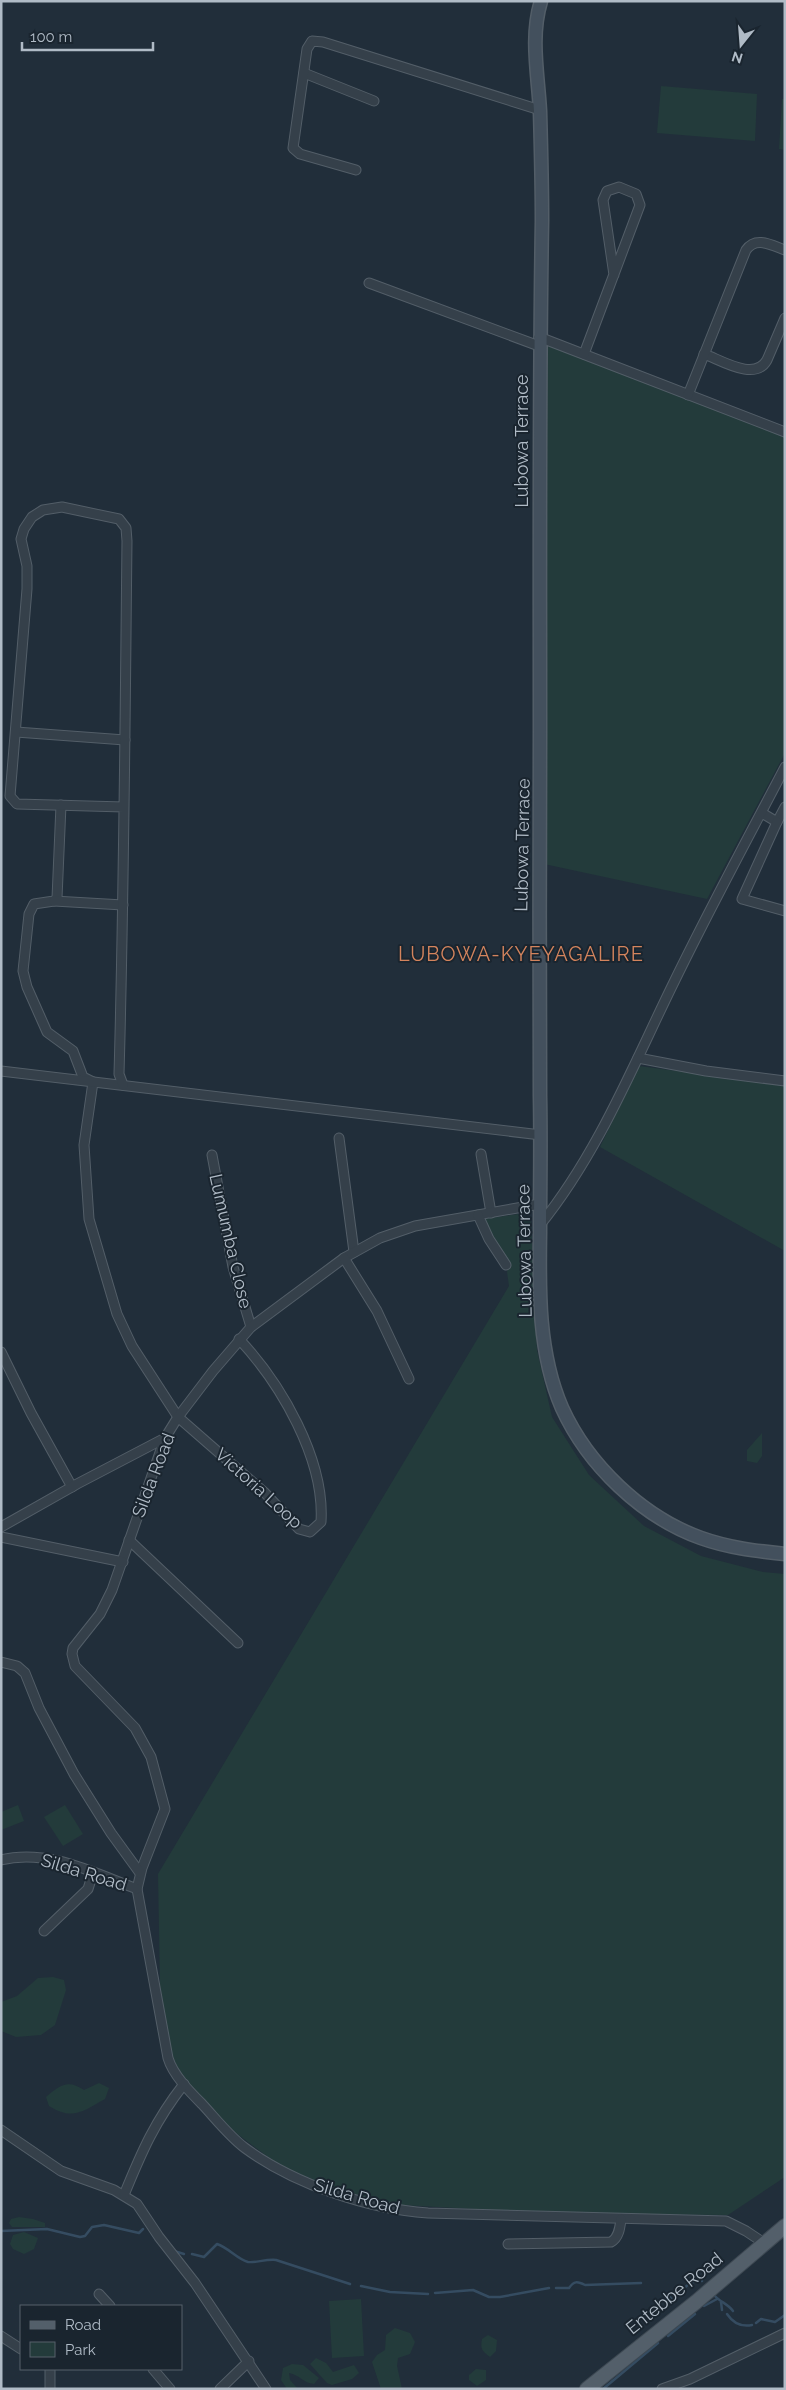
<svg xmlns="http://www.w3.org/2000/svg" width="786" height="2390" font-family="Raleway,sans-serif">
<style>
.green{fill:#233b3b}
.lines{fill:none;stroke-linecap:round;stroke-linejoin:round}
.stream{stroke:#354c61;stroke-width:2.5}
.street-casing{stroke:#535e68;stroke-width:11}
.secondary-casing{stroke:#535e68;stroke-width:15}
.primary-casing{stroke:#3e4953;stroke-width:16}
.street{stroke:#35404a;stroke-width:9}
.secondary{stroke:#43505d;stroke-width:12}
.primary{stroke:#535f6a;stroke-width:14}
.labels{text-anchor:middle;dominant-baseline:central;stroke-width:4;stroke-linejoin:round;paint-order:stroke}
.street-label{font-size:18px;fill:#b0bbc6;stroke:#1a252f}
.quarter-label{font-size:20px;letter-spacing:1px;fill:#d4845d;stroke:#1a252f}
</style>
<rect width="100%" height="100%" fill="#212e3a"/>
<!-- green -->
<g class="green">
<path d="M661 86 757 94 755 141 657 133Z"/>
<path d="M782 99H785V150L779 149Z"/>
<path d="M545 341 785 437V753L707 899 544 864Z"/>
<path d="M639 1066 785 1085V1251L600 1147Z"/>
<path d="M519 1214 525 1216 531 1222 537 1350 552 1417 589 1475 644 1526 701 1556 763 1572 785 1574V2177L728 2215 562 2214 383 2204 341 2191 280 2166 236 2133 195 2093 172 2064 160 1987 158 1874 509 1286 507 1272 510 1264 483 1219Z"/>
<path d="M762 1433V1456L757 1463 747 1461V1450Z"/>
<path d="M18 1805 24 1821 1 1830V1812Z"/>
<path d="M65 1805 83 1834 63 1846 44 1817Z"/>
<path d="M53 1977 64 1980 66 1990 55 2025 41 2035 16 2037 1 2031V2002L17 1996 38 1978Z"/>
<path d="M99 2083 109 2088 105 2099C83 2111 73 2121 49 2106L46 2097C60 2085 68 2079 84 2090Z"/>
<path d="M19 2217 33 2219 45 2223V2227H12L9 2223 11 2219Z"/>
<path d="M24 2232 38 2238 34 2249 24 2254 13 2249 10 2244 13 2235Z"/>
<path d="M361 2299 364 2356 332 2358 329 2301Z"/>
<path d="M395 2328 410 2333 415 2342 410 2354 398 2358 397 2366 402 2389H381L372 2362 377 2355 385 2350 386 2335Z"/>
<path d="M488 2335 497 2340 496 2351 490 2357C482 2351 480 2349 482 2339Z"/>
<path d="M316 2358 326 2363 333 2372 354 2365 359 2373 352 2379 332 2385 327 2383 310 2364Z"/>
<path d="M292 2364 303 2365 319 2378 314 2384C303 2383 300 2375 289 2373L290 2380 298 2389H287L281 2380 283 2368Z"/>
<path d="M476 2369 486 2370V2380L477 2386 469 2380V2375Z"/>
</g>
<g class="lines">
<!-- stream -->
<g class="stream">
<path d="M1 2231 47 2229 80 2237 85 2236 92 2227 104 2225 139 2233 143 2229"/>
<path d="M174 2251 184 2254"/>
<path d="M192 2254 204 2257 217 2244C229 2248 237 2259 248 2262 255 2263 266 2259 276 2260L350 2284"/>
<path d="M361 2286 390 2292 428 2294"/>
<path d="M556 2288H569C574 2281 577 2281 585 2285L641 2283"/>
<path d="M435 2293 473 2290 489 2297H500L549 2288"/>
<path d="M714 2295C720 2302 728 2304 733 2311"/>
<path d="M666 2297 669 2296 673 2301C680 2291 690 2279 702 2281"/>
<path d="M721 2302 722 2310"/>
<path d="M704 2306 717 2299"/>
<path d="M727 2314C733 2323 742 2327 752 2325"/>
<path d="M756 2323 761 2319 775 2322 785 2315"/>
<path d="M668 2336 695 2314"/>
<path d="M603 2389 658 2343"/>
</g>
<defs>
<g id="street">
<path d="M304 73 374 101"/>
<path d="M356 170 300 154 293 148 307 49 312 41 323 42 540 110"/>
<path d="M369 283 539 346"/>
<path d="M539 337 785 432"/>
<path d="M584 354 640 205 636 194 619 187 607 191 603 200 614 275"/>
<path d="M704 354C721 360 755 382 767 360L785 318"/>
<path d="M688 395 746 250C756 236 771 245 785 250"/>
<path d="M16 732 125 740"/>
<path d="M61 805 57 898 54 901 34 904 29 914 23 971 27 987 47 1032 73 1051 83 1077 93 1082 84 1145 89 1219 117 1314 132 1346 178 1417 265 1493 299 1529 310 1532 321 1522C325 1459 281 1384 239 1339"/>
<path d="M762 813 777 822 785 807"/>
<path d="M777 822 742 899 785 911"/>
<path d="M54 901 123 905"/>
<path d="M638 1058 706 1071 785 1081"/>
<path d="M1 1071 541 1135"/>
<path d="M123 1085 119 1074C124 896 125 718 127 541L126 528 119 519 62 507 43 510 32 517 24 529 21 539 27 566V589L10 796 17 804 124 807"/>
<path d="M339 1138 354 1252"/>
<path d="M481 1154 491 1213"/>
<path d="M212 1155 233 1267 251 1327"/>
<path d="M540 1204 415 1226 380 1238 344 1258 251 1327 213 1371 178 1417 165 1438 112 1590 100 1614 73 1648 72 1654 75 1666 135 1728 151 1757 165 1809 142 1868 137 1889 168 2058C173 2075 190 2092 202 2104 216 2119 229 2136 245 2148 294 2184 368 2209 428 2213L726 2221 746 2231 764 2243"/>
<path d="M478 1215 489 1239 506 1265"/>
<path d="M540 1225C599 1152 634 1063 675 980 710 908 748 838 785 767"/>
<path d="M344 1258 377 1311 409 1379"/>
<path d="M1 1352 31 1413 72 1487"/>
<path d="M1 1527 77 1484 165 1438"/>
<path d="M1 1537 123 1562"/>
<path d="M129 1540 238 1643"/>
<path d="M1 1662 17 1666 25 1673 39 1708 74 1774 111 1833 140 1873"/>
<path d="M1 1860C47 1848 94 1873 137 1889"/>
<path d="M44 1931 88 1889 93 1873"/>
<path d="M1 2130 61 2171 114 2190 137 2204 159 2237 195 2283 266 2389"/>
<path d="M124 2195C142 2151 155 2121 184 2084"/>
<path d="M508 2244 611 2242C619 2238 620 2227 621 2219"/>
<path d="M99 2294 110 2306"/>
<path d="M1 2336 21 2349"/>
<path d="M153 2369 170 2389"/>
<path d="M50 2389V2369"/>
<path d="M220 2389 249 2361"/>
<path d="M662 2389 690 2379 785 2333"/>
</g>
<path id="secondary" d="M541 1C530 37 538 74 540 111 541 147 542 185 542 221 539 391 540 561 540 731 540 853 539 974 540 1096 541 1141 540 1187 540 1232 539 1290 538 1353 562 1408 588 1465 642 1517 701 1538 729 1548 756 1551 785 1554"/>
<path id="primary" d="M587 2389 696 2302 785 2226"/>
</defs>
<!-- street casing -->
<use href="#street" class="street-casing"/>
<!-- secondary casing -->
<use href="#secondary" class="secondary-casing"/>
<!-- primary casing -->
<use href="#primary" class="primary-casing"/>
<!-- street -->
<use href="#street" class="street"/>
<!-- secondary -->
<use href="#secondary" class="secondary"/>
<!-- primary -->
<use href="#primary" class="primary"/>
</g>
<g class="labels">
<!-- street labels -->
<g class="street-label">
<text transform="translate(521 441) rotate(-90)">Lubowa Terrace</text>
<text transform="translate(522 845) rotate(-89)">Lubowa Terrace</text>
<text transform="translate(231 1241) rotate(77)">Lumumba Close</text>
<text transform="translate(524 1251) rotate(-91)">Lubowa Terrace</text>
<text transform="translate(153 1475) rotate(-69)">Silda Road</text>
<text transform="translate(259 1488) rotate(42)">Victoria Loop</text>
<text transform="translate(84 1872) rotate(17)">Silda Road</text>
<text transform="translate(357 2196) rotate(16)">Silda Road</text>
<text transform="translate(674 2293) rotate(-39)">Entebbe Road</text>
</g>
<!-- quarter labels -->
<g class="quarter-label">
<text x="521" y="954">LUBOWA-KYEYAGALIRE</text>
</g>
</g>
<!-- border -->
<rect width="786" height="2390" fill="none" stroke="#b0bbc6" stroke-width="5"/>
<!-- legend -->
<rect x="20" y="2305" width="162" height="65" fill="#1a252f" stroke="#56616b"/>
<rect x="30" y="2321" width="25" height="8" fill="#535f6a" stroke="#56616b"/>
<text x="65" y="2330" font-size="15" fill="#b0bbc6">Road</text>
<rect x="30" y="2342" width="25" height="15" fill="#233b3b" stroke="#56616b"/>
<text x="65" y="2355" font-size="15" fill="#b0bbc6">Park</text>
<!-- north arrow -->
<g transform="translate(741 45) rotate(197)" stroke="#1a252f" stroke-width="4" paint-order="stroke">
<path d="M0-4L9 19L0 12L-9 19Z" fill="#b0bbc6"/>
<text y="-8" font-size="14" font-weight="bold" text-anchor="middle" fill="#b0bbc6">N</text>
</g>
<!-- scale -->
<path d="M22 42v8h131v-8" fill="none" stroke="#b0bbc6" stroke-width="2.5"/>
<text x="30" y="42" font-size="15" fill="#b0bbc6" stroke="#1a252f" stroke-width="4" paint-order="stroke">100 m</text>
</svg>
